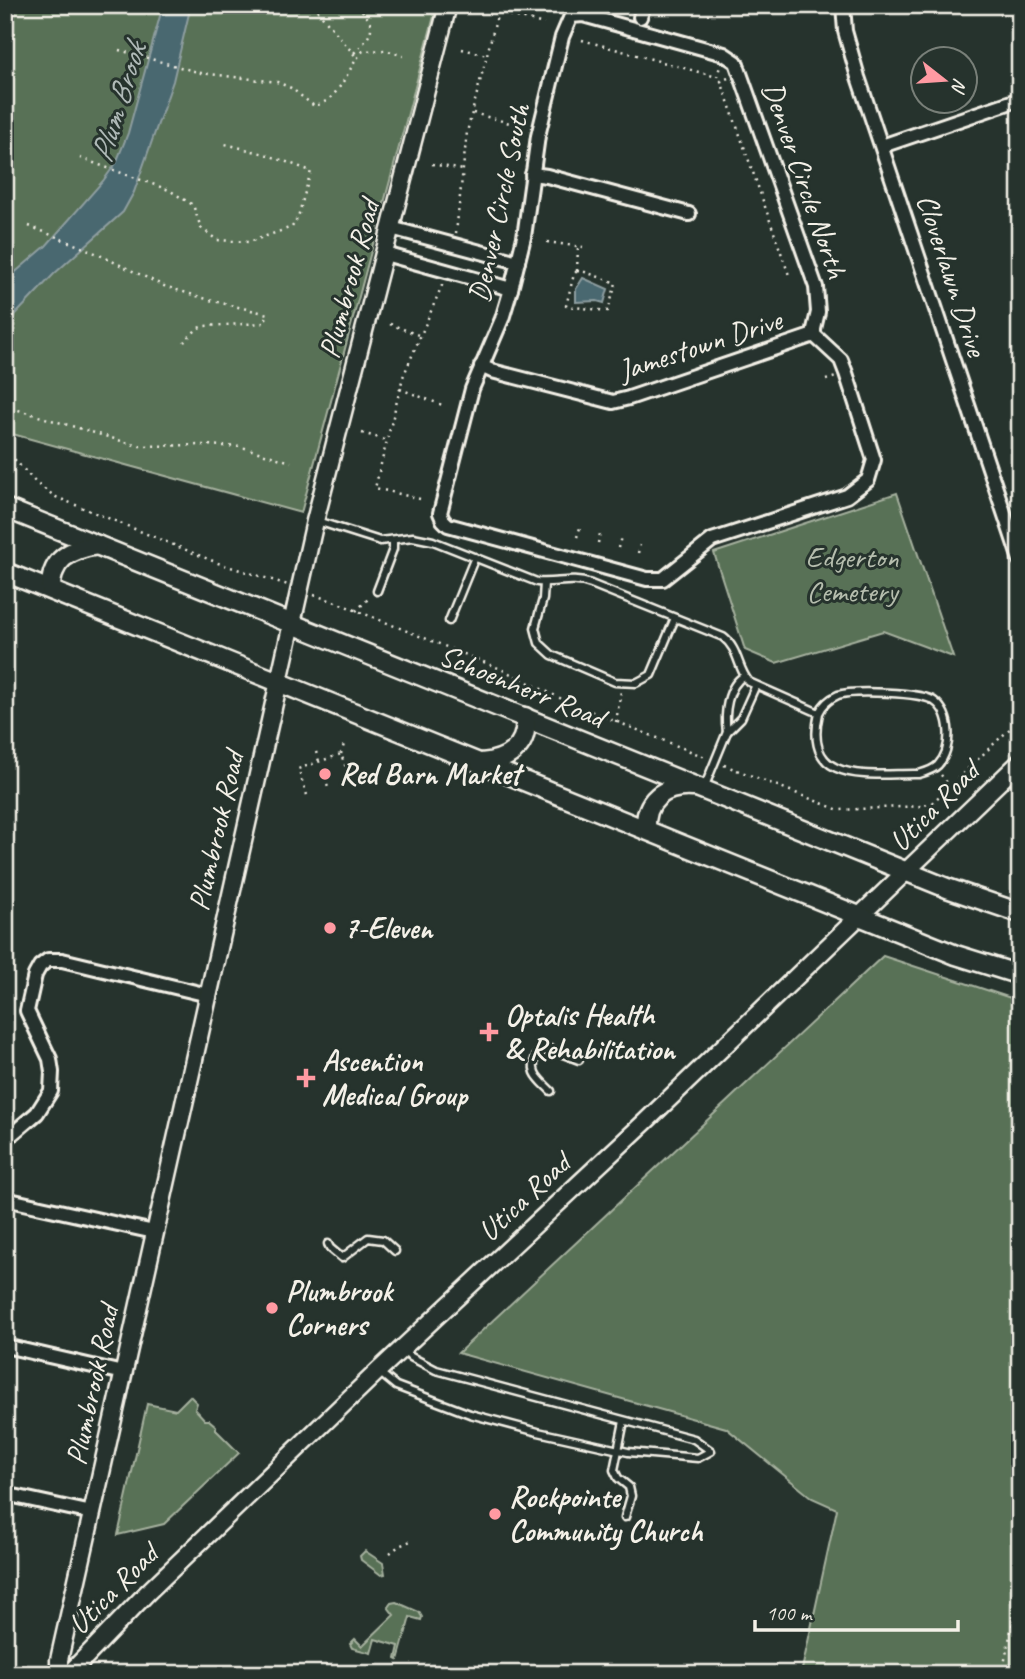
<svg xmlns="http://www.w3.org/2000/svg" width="1025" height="1679" font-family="Caveat,sans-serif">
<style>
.green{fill:#597156;stroke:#a6b19f;stroke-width:2}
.water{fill:#4a6770;stroke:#8e9ea0;stroke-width:2}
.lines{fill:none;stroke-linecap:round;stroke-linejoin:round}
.service-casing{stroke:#f4f1e8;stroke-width:11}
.minor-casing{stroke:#f4f1e8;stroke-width:18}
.tertiary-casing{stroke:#f4f1e8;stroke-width:21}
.secondary-casing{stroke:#f4f1e8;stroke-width:23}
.path{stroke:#f4f1e8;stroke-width:2.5;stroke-dasharray:2 5;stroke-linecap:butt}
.service{stroke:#26332d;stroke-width:6}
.minor{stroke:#26332d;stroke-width:12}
.tertiary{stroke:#26332d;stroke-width:16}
.secondary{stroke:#26332d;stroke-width:18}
.poi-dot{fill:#ff9aa2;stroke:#26332d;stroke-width:2.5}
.labels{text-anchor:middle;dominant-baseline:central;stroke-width:6;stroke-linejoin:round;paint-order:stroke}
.street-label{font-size:30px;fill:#f4f1e8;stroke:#26332d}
.park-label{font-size:30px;fill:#b6beae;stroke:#26332d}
.poi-label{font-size:30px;font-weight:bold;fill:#f4f1e8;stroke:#26332d;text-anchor:start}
.water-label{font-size:32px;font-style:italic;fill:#b0bab8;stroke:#26332d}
</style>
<rect width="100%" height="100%" fill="#26332d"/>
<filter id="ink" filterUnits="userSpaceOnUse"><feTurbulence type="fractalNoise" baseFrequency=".0143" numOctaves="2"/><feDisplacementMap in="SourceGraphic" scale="14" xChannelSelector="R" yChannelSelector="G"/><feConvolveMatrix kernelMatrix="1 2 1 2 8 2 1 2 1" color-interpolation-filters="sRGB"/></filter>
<g filter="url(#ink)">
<!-- green -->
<g class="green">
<path d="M5 5H437L301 513 5 432Z"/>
<path d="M897 493 953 657 883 631 776 663 745 650 714 553Z"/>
<path d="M883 956 1020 1001V1674H801L837 1509 812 1498 726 1428 458 1353Z"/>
<path d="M190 1396 197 1403 195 1409 205 1420H209L216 1426V1430L239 1453 164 1524 118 1535 147 1404 176 1410Z"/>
<path d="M365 1551 383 1563 385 1574 381 1575 361 1560 360 1556Z"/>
<path d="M396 1602 419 1612 422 1617 421 1620 410 1617 398 1660 396 1659 399 1646 375 1639 371 1653 352 1648 350 1644 355 1639 362 1646 394 1615 388 1607 391 1603Z"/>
</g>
<!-- water -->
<g class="water">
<path d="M163 5H191L173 81 134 192 123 212 54 274 17 313 5 329V281L46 246 103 181 116 163 128 133Z"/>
<path d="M583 278 608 289 604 303 597 301 576 302V289Z"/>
</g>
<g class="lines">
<defs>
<g id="service">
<path d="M317 521 380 541 413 537 433 541 537 582C556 584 572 577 591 584L723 637C739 649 737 668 749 682L819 713C823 704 829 699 838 695 852 690 922 692 934 701 952 713 953 749 938 765 933 770 926 772 919 774 871 773 802 787 819 713"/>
<path d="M544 583 543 599 535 628 539 643 552 655 615 682 636 683 651 675 675 618"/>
<path d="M377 591 393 549V541"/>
<path d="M449 621 475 557"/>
<path d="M727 732C724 714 727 686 744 676"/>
<path d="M704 788 727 732 741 718 755 687"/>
<path d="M551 1091C539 1079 527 1071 538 1053L550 1049 579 1060"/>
<path d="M328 1244 330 1248 342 1258 368 1238 383 1240 395 1251"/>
<path d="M379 1372 396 1386 470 1414 538 1432 628 1452 698 1458 711 1451 694 1439 436 1370 411 1357 404 1350"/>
<path d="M624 1421 614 1470 618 1478 629 1487 631 1496 625 1517"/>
</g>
<g id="minor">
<path d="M843 5 845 31 858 77 1020 560"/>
<path d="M583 15 724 54 736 62 816 287 818 312 814 329V335L841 360 846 373 874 460 868 480 847 496 712 540 663 579H647L448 525 443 520 440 513 472 389 502 319 511 289 524 237 538 136 562 37 571 16Z"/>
<path d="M640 17 644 5"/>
<path d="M882 146 1020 99"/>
<path d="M532 174 547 176 689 214"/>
<path d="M391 228 518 262"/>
<path d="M385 254 511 289"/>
<path d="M481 366 492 371 613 402 629 398 814 335"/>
<path d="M5 1140 37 1113 51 1091 52 1072 50 1059 27 1011 35 975 40 966 48 960H62L208 995"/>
<path d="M5 1199 154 1232"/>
<path d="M5 1346 123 1373"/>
<path d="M5 1494 92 1513"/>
</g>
<g id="tertiary">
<path d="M62 1674 59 1670V1660L315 521 448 5"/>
<path d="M69 1674 148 1592 378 1371 645 1122 1020 762"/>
</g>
<g id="secondary">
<path d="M5 508 947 888 1020 913"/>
<path d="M5 572 956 955 1020 975"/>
<path d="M51 590C50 560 70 549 97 545"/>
<path d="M481 763C507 761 529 747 525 717"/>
<path d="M646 830C644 800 664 785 693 787"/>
</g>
</defs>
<!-- service casing -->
<use href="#service" class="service-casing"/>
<!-- minor casing -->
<use href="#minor" class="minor-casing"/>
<!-- tertiary casing -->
<use href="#tertiary" class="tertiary-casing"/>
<!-- secondary casing -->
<use href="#secondary" class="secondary-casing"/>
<!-- path -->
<g class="path">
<path d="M313 5 357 58"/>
<path d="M494 5 498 12"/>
<path d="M582 40 717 77 720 66"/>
<path d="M462 49 487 55"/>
<path d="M119 50 201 73 277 82 291 88 314 106C340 101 347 68 363 51L386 50 403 56"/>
<path d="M354 53C374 33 378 27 357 5"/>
<path d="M728 78 721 81 790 278"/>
<path d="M473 113 517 125"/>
<path d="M80 158 169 190 193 205 201 228 217 240 249 242 292 227 298 217 311 171 265 154 221 143"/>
<path d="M432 164 463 170"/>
<path d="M29 226 89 250 164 286 213 301 268 314 264 323 204 326 198 328 184 342"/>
<path d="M456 233 467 132 498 12 544 24"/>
<path d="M547 242 583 247"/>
<path d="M577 271 585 272 616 283 608 311 566 306 574 274Z"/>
<path d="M577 271 578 247"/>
<path d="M390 324 421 336"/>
<path d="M826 380 836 377"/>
<path d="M400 389 445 406"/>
<path d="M5 391H7"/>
<path d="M5 406 138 446 205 445 242 447 291 462"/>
<path d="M362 433 386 440"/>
<path d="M5 449 37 484 56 497 218 563 288 585"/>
<path d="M420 499 375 488 403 377 443 283"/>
<path d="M577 537 580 528"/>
<path d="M598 543 600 534"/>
<path d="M618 548 621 537"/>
<path d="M638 553 640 545"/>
<path d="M314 595 333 601 501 669 570 703 705 757"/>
<path d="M356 611 369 598"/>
<path d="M616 722 621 691"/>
<path d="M316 752 320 764"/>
<path d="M341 754 345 741"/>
<path d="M724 765 839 810 922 806 933 802 1020 719"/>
<path d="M941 775 950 786"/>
<path d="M327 785 328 787"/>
<path d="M307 795 298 769 341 754 350 779"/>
<path d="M390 1553 399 1546 413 1540"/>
<path d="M1002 1674 1020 1588"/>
</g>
<!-- service -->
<use href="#service" class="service"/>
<!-- minor -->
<use href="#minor" class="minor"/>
<!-- tertiary -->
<use href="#tertiary" class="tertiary"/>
<!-- secondary -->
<use href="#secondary" class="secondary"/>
</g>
</g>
<!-- markers -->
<g class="poi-dot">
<circle cx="325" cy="774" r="7"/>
<circle cx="330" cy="928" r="7"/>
<path d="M485.5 1021.5h7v7h7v7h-7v7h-7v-7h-7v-7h7z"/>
<path d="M302.5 1067.5h7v7h7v7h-7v7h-7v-7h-7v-7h7z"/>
<circle cx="272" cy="1308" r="7"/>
<circle cx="495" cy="1514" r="7"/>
</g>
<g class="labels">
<!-- street labels -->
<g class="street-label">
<text transform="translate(805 180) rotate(71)">Denver Circle North</text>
<text transform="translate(499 203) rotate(-78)">Denver Circle South</text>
<text transform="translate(952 275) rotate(72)">Cloverlawn Drive</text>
<text transform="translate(349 279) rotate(-75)">Plumbrook Road</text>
<text transform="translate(700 345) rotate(-18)">Jamestown Drive</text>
<text transform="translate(522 686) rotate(22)">Schoenherr Road</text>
<text transform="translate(934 806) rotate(-45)">Utica Road</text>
<text transform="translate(216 831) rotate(-77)">Plumbrook Road</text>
<text transform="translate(524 1197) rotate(-43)">Utica Road</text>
<text transform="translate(92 1385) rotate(-78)">Plumbrook Road</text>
<text transform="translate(113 1589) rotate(-45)">Utica Road</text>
</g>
<!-- park labels -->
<g class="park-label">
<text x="852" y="557">Edgerton<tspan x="852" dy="34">Cemetery</tspan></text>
</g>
<!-- poi labels -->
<g class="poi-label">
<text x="339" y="774">Red Barn Market</text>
<text x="344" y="928">7-Eleven</text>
<text x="505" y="1015">Optalis Health<tspan x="505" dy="34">&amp; Rehabilitation</tspan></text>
<text x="322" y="1061">Ascention<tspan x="322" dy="34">Medical Group</tspan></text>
<text x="286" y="1291">Plumbrook<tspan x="286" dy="34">Corners</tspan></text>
<text x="509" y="1497">Rockpointe<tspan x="509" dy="34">Community Church</tspan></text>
</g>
<!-- water labels -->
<g class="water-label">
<text transform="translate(118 103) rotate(-73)">Plum Brook</text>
</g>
</g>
<!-- margin -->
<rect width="1025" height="1679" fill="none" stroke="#26332d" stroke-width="28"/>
<rect x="14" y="14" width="997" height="1651" fill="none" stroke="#f4f1e8" stroke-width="2.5" filter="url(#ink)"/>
<!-- north arrow -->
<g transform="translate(944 80) rotate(107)"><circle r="33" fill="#26332d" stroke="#787f78" stroke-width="2"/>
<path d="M0-5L12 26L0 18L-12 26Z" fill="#ff9aa2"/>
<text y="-10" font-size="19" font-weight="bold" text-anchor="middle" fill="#f4f1e8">N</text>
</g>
<!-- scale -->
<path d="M755 1620v10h203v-10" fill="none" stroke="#f4f1e8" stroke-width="3.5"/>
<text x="766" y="1620" font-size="21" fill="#f4f1e8" stroke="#26332d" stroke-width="5" paint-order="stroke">100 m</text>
</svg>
